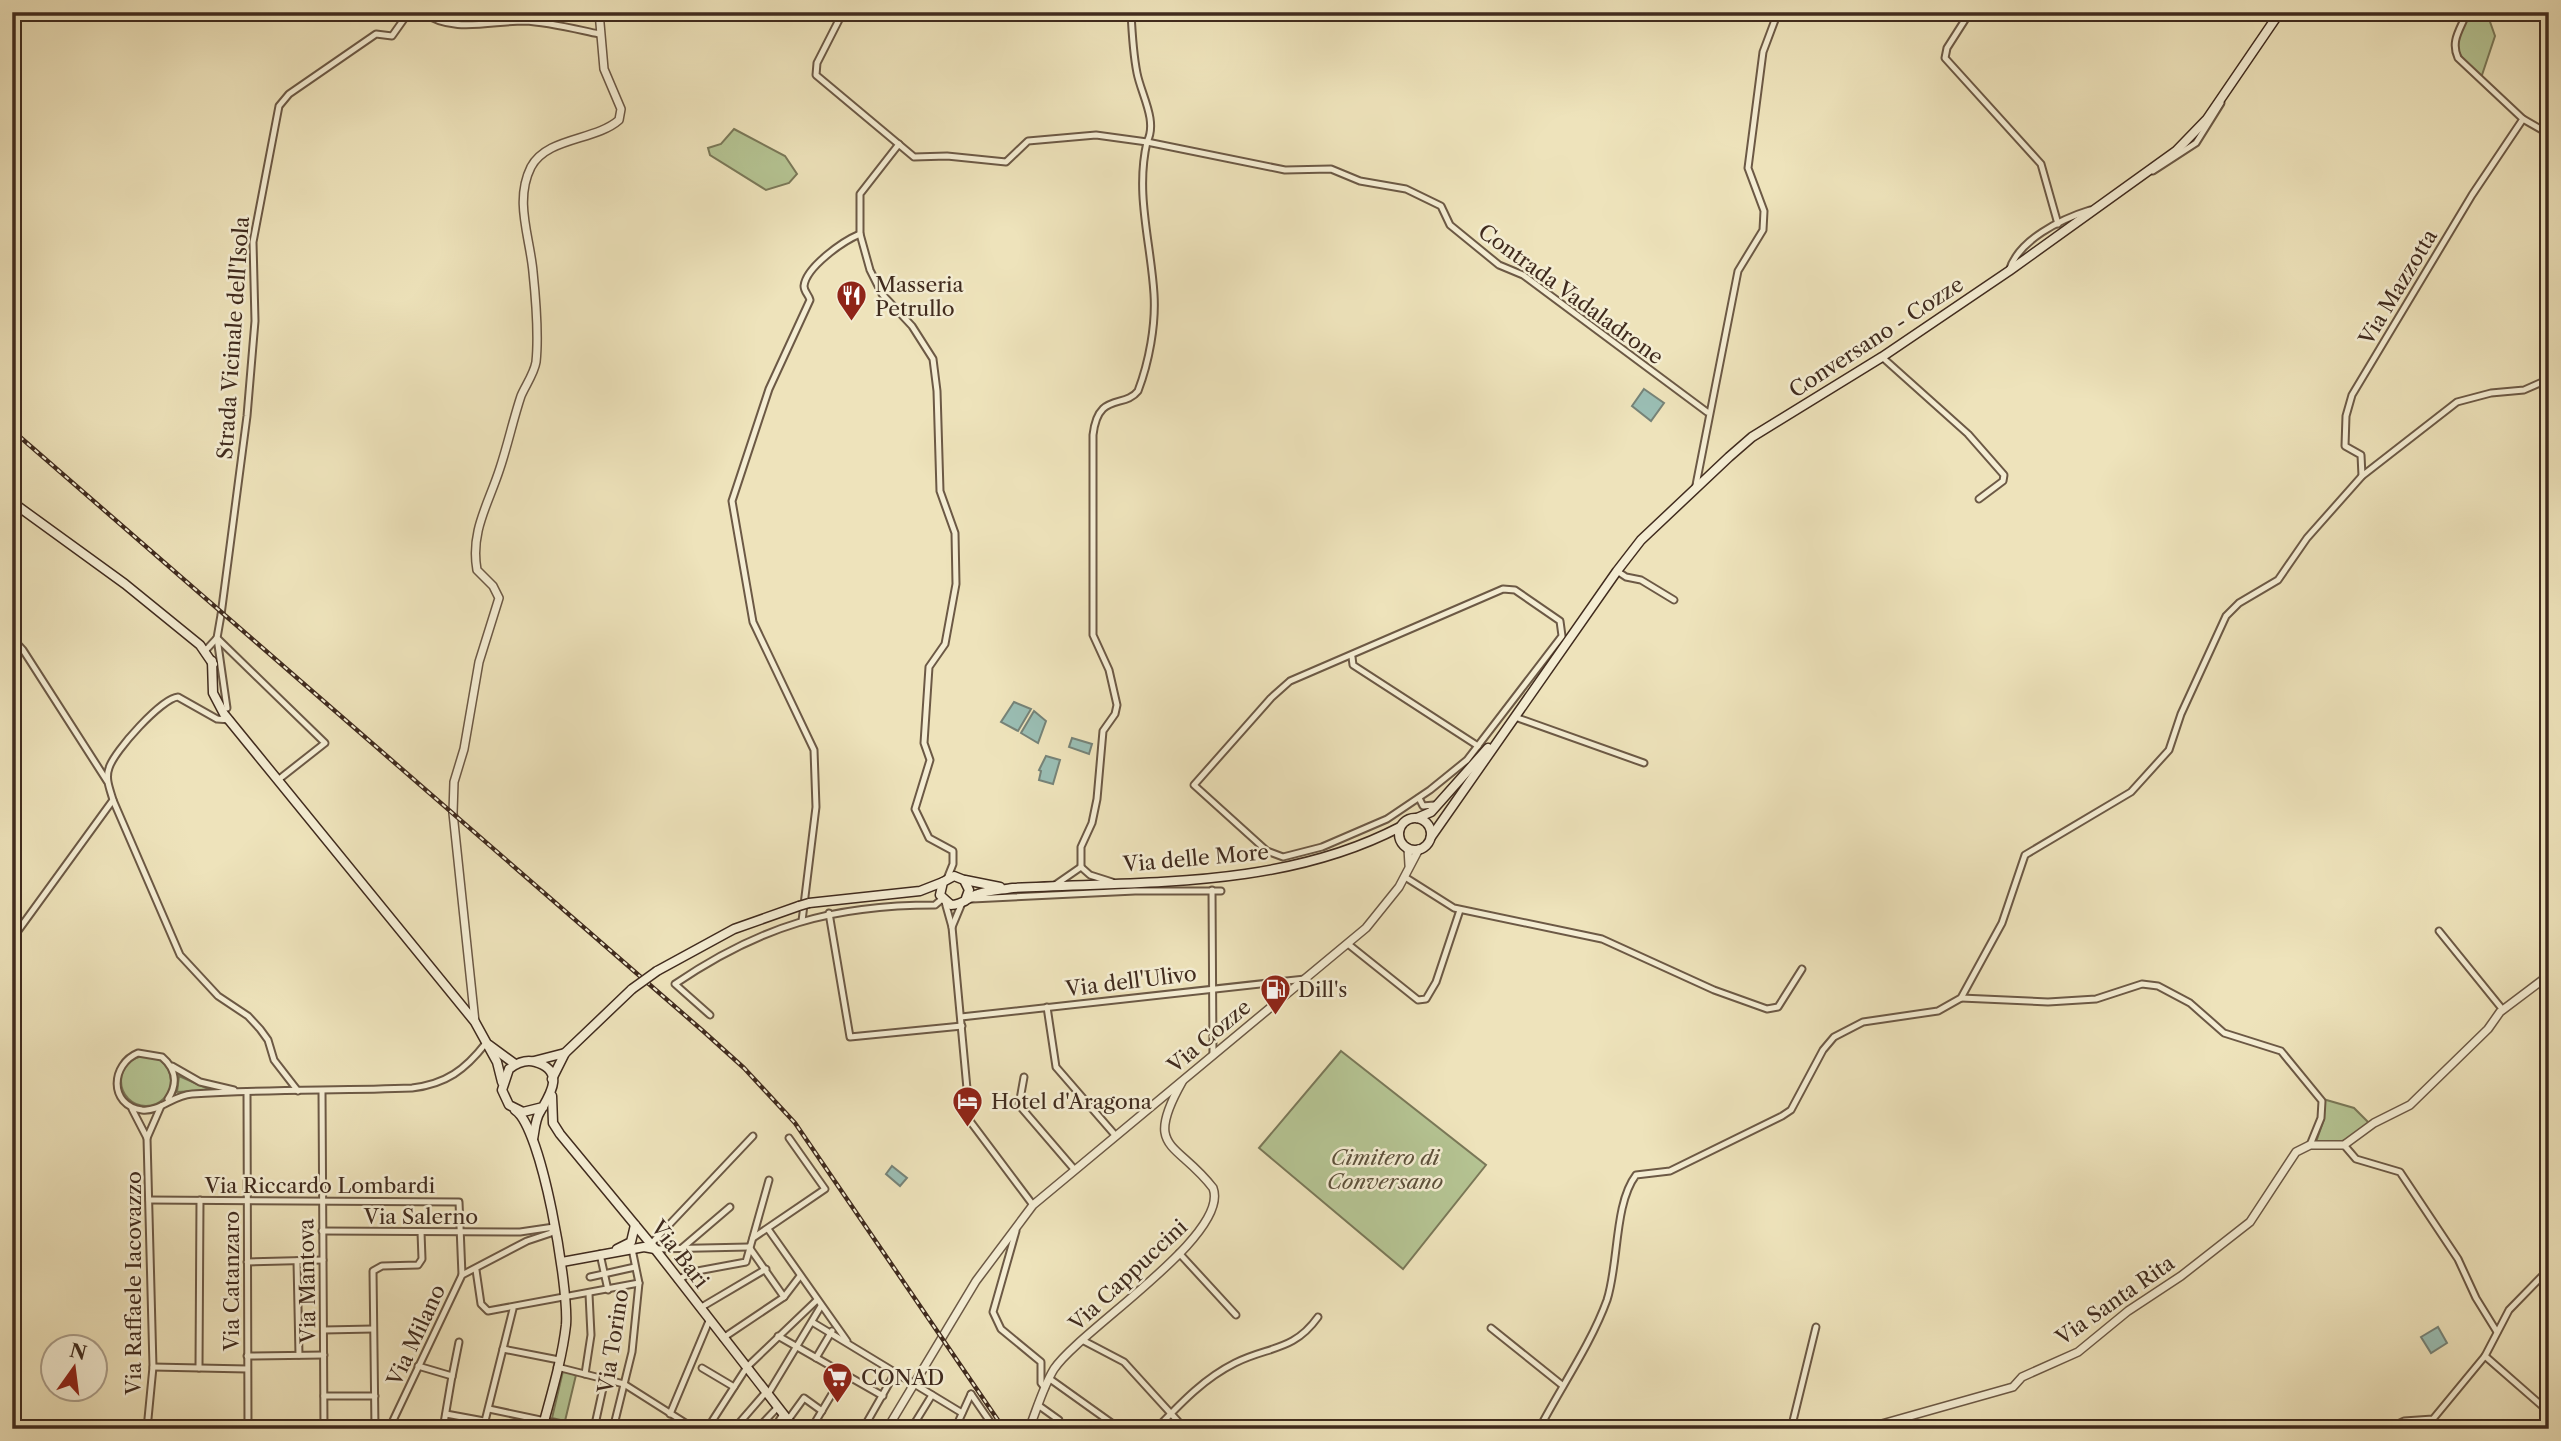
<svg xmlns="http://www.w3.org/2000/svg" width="2561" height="1441" font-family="'Libre Caslon Text',serif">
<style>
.green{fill:#b5c493;stroke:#7a7858;stroke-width:2}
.water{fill:#9abeb4;stroke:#768378;stroke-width:2}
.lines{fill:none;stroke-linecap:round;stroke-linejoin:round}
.minor-casing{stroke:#6c5945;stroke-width:9}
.tertiary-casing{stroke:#6c5945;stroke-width:10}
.secondary-casing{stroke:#402b1e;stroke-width:11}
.minor{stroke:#f4edd3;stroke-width:5}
.tertiary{stroke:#f4edd3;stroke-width:7}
.secondary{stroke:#f4edd3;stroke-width:8}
.rail-casing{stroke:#402b1e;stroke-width:4.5}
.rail{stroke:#f4edd3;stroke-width:2;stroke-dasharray:5;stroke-linecap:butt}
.secondary-bridge-casing{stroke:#402b1e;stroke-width:11;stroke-linecap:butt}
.secondary-bridge{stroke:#f4edd3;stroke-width:8}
.labels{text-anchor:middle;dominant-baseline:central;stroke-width:5;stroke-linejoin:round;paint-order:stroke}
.poi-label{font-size:21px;fill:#402b1e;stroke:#f4edd3;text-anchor:start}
.street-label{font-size:21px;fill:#402b1e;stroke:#f4edd3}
.park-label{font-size:21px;font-style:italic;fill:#5d513b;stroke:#f4edd3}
</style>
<rect width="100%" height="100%" fill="#eee3bb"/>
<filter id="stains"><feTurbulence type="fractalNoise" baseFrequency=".00286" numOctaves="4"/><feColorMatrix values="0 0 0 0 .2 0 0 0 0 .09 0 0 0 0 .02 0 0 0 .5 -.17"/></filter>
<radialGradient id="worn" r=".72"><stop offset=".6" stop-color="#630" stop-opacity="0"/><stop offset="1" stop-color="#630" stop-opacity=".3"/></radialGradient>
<!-- green -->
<g class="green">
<path d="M2470 12H2477L2485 20 2489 19 2495 36 2481 78C2452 50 2453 48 2470 12Z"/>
<path d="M734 129 785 156 797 174 789 183 766 190 710 155 708 148 721 144Z"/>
<path d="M1341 1051 1486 1165 1403 1269 1259 1148Z"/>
<circle cx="146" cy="1081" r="25"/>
<path d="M179 1076 211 1090 177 1092Z"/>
<path d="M2323 1099 2354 1108 2370 1124C2351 1139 2340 1146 2316 1142L2324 1119Z"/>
<path d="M563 1371 576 1375 565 1421 552 1418Z"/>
</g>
<!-- water -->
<g class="water">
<path d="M1644 389 1664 403 1651 421 1632 406Z"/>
<path d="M1014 702 1031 709 1018 731 1001 722Z"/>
<path d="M1034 711 1046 721 1038 743 1021 733Z"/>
<path d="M1072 738 1092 744 1089 754 1069 747Z"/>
<path d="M1046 756 1060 760 1053 784 1039 780 1041 771 1039 770Z"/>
<path d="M892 1166 907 1178 900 1186 886 1174Z"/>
<path d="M2438 1327 2447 1343 2431 1353 2421 1337Z"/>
</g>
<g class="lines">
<defs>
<g id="minor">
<path d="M423 12C451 34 491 21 524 21 548 22 575 29 599 34"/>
<path d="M843 12 817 63 816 75 914 157 947 156 1006 162 1028 141 1096 135 1147 142C1158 121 1141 94 1137 73 1133 53 1132 33 1131 12"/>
<path d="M1970 12 1947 48 1945 58 2041 164 2058 224"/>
<path d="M2467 12C2461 29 2450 40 2458 58L2523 119 2549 134"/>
<path d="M899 144 860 194V234L870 270 882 294 912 326 933 359 937 391 940 491 955 533 956 584 945 644 929 667 924 743 930 760 915 809 929 838 953 851V864L947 879"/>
<path d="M2153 171 2196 143 2221 103"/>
<path d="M2009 271C2018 240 2061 219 2090 210"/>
<path d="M1882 357 1968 434 2004 475 2003 481 1979 499"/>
<path d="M2362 476 2361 455 2345 446 2346 416 2352 395 2472 195 2523 119"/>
<path d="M1695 490 1738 271 1763 230 1764 211 1748 168 1763 52 1778 12"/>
<path d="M1617 571 1626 577 1641 580 1674 600"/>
<path d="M1503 589 1515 590 1560 621 1562 636 1467 760 1430 790 1387 819 1322 847 1283 857 1267 851 1194 785 1271 698 1290 681Z"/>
<path d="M12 638 23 650 107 781"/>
<path d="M217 638 325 743 278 780"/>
<path d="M217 638 227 708"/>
<path d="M205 651 217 638 221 615 247 416 255 321 253 242 279 106 289 94 376 34 392 36 409 12"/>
<path d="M1352 657 1353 665 1478 746"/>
<path d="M1515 717 1644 763"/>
<path d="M1419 798 1423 806 1434 805"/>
<path d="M113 800 180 955 218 996 248 1016 260 1029 268 1040 274 1060 298 1091"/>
<path d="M1081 867V847L1092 823 1097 799 1103 731 1115 714 1117 705 1109 670 1093 635V435C1098 391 1124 409 1138 391 1149 362 1156 325 1154 294 1151 243 1135 194 1147 142L1285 170 1331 169 1360 181 1406 189 1441 206 1450 225 1499 265 1523 275 1707 412"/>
<path d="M1405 877 1454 908 1602 939 1714 990 1767 1009 1778 1007 1802 969"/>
<path d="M1055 885 1081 867 1090 875 1112 882"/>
<path d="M1212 890 1213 1055"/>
<path d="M972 899 1135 891H1221"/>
<path d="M945 902 952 927 970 1121 1033 1205"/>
<path d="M829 913 850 1037 962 1026"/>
<path d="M802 921 816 807 814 750 753 622 732 501 769 389 810 300C809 295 804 292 804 286 806 267 843 241 860 234"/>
<path d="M952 927 962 903"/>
<path d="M2439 931 2503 1010"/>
<path d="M12 939 113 800C110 789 105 779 109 768 114 751 162 698 178 697L217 719 230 720"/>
<path d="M1348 944 1418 1000 1426 999 1436 982 1460 910"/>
<path d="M1961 998 2048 1002 2096 999 2142 984 2158 986 2190 1003 2224 1033 2281 1051 2322 1101 2321 1118 2310 1145"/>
<path d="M1047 1007 1056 1067 1115 1135"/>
<path d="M710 1015 675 984C760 926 832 905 935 905L942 899"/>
<path d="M961 1017 1305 979"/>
<path d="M172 1066 200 1082 234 1090"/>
<path d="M1024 1077 1019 1105 1074 1169"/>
<path d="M322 1091 324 1429"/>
<path d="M247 1092 248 1429"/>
<path d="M168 1099C178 1084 176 1069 162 1057L138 1053C111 1064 108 1105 142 1110 160 1112 173 1095 192 1094 265 1089 339 1091 412 1088 446 1084 465 1070 486 1043"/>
<path d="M132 1109 147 1138 161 1106"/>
<path d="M2344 1145 2356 1159 2400 1172 2458 1259 2476 1298 2497 1332"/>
<path d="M149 1200 459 1202 462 1275"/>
<path d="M768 1229 847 1341"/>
<path d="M322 1231 520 1232 554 1227"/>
<path d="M1016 1231 993 1312 1001 1329 1041 1362V1383L1045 1388"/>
<path d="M753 1238 825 1189 789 1138"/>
<path d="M649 1246 753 1136"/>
<path d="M749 1247 784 1297"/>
<path d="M682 1248 730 1207"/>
<path d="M655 1249 749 1247"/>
<path d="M1179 1253 1236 1315"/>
<path d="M600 1254 608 1290"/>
<path d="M297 1261 299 1355"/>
<path d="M247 1262 323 1260"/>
<path d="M476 1270 481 1304 488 1311 639 1283"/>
<path d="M590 1277 635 1267"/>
<path d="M678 1280 692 1272 746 1262 769 1180"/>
<path d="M700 1308 766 1269"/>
<path d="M812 1322 962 1413"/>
<path d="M1491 1328 1562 1385"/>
<path d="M324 1330 373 1329"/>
<path d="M778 1336 883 1396"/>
<path d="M723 1338 784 1297 800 1276"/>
<path d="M1084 1341 1124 1362 1185 1429"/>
<path d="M503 1349 559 1360"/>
<path d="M247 1356 324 1355"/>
<path d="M2485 1356 2549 1412"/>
<path d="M816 1358 832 1331"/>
<path d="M418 1366 452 1376 443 1429"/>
<path d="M153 1367 247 1369"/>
<path d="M557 1367 624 1384 695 1429"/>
<path d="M199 1368 200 1200"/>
<path d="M702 1368 734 1387"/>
<path d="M585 1374 591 1335 589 1294"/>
<path d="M452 1377 459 1342"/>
<path d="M1050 1379 1120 1429"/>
<path d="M768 1394 821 1306"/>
<path d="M971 1394 995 1429"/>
<path d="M324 1396H375"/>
<path d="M1038 1405 1059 1420"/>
<path d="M489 1409 583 1429"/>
<path d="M446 1414 484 1421"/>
<path d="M670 1414 709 1321"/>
<path d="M788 1420 804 1398 822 1411"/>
<path d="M914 1423 925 1429"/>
<path d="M1032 1423 1041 1429"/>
<path d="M147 1429 153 1367 147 1138"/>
<path d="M375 1429 373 1271 382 1266 418 1265 422 1259 421 1232"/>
<path d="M389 1429 462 1275 527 1241 551 1233 554 1227"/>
<path d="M483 1429 513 1309"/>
<path d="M594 1429 605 1379"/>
<path d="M613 1429 632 1352 639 1283 632 1249"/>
<path d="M707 1429 747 1367 817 1300"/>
<path d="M734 1429 766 1392"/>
<path d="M757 1429 778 1407"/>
<path d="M774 1429 783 1414"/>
<path d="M811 1429 844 1374"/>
<path d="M863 1429 895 1373"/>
<path d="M911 1429 932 1395"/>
<path d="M955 1429 971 1394"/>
<path d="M1156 1429C1180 1404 1203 1379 1235 1363 1268 1346 1293 1352 1318 1317"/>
<path d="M1539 1429C1561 1387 1591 1344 1607 1300 1619 1263 1614 1204 1636 1175L1670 1171 1782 1116 1791 1110 1823 1050 1834 1037 1863 1022 1938 1011 1961 998 2002 923 2025 855 2131 792 2169 750 2181 714 2226 616 2239 603 2278 580 2307 538 2362 476 2457 402 2491 393 2524 390 2549 379"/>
<path d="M1791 1429 1816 1327"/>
<path d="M2387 1429 2404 1421 2433 1419 2485 1356 2509 1310 2549 1269"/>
</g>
<g id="tertiary">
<path d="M1408 848 1409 865"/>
<path d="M475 1022 453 813 454 782 464 749 479 662 499 598 493 586 477 570C470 531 489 503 500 468 508 444 513 420 521 396 525 386 534 374 536 362 539 334 536 301 533 272 530 237 514 201 531 167 547 137 595 141 619 120L621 109 604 69 599 12"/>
<path d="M887 1429 976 1281 1033 1205 1366 928 1399 887 1419 849"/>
<path d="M1029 1429C1037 1409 1043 1387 1054 1369 1080 1330 1231 1235 1213 1188 1177 1141 1143 1151 1182 1082"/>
<path d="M1864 1429 2013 1387 2022 1377 2078 1352 2128 1311 2181 1276 2250 1222 2296 1152 2310 1145H2344L2374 1123 2410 1105 2488 1029 2500 1012 2549 975"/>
</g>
<g id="secondary">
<path d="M12 502 125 584 200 645 213 664"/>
<path d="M212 661 213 693 224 714 475 1022 497 1062 502 1082"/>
<path d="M1417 818 1431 812 1488 748"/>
<circle cx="1415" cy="834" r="16"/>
<path d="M1431 837 1617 571 1641 540 1729 457 1752 437 1882 357 2009 271 2176 151 2207 119 2280 12"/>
<path d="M965 880 1000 887"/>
<path d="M965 901 969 890 964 880 954 876 943 882 940 895 951 905C963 905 968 897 978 894 989 890 1002 890 1013 888 1144 881 1281 889 1400 827"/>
<path d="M809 903 920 891 943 882"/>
<path d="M657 971 734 929 799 906"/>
<path d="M489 1045 515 1064"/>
<path d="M534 1061 565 1053"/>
<path d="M552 1079 565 1053 632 989"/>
<path d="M552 1096 553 1123 560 1134 655 1249 795 1429"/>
<path d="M515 1110C542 1127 569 1289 566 1325 562 1360 551 1395 542 1429"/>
<path d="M533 1139C535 1130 535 1120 540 1112 549 1096 567 1071 535 1062 525 1059 517 1063 509 1069L502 1090 509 1105 523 1112 543 1107"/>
<path d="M617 1249 631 1242 635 1225"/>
<path d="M562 1262 644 1247 655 1249"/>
</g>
</defs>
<!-- minor casing -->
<use href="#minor" class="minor-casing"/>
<!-- tertiary casing -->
<use href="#tertiary" class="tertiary-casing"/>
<!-- secondary casing -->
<use href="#secondary" class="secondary-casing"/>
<!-- minor -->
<use href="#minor" class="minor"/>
<!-- tertiary -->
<use href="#tertiary" class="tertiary"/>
<!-- secondary -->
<use href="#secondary" class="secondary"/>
<defs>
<path id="rail" d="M12 430 703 1031 744 1068 795 1123 1004 1429"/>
</defs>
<!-- rail casing -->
<use href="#rail" class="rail-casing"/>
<!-- rail -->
<use href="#rail" class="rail"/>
<defs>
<g id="secondary-bridge">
<path d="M799 906 809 903"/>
<path d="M632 989 657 971"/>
</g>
</defs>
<!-- secondary-bridge casing -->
<use href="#secondary-bridge" class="secondary-bridge-casing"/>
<!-- secondary-bridge -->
<use href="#secondary-bridge" class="secondary-bridge"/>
</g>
<!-- icons -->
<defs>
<symbol id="restaurant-pin" viewBox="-11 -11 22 30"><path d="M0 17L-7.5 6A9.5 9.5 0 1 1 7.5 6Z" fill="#8f2418" stroke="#f4edd3"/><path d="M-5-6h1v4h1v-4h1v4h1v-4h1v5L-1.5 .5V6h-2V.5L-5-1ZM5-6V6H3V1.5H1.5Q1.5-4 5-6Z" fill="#fff"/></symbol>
<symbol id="fuel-pin" viewBox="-11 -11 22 30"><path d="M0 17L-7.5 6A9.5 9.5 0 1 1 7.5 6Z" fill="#8f2418" stroke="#f4edd3"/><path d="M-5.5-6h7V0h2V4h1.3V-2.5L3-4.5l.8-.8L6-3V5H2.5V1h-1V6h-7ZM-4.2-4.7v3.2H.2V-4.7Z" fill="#fff"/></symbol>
<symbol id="hotel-pin" viewBox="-11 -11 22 30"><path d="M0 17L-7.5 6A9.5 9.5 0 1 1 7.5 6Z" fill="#8f2418" stroke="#f4edd3"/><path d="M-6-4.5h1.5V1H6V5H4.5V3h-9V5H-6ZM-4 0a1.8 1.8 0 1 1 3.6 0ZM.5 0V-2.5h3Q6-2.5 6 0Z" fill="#fff"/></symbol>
<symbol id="supermarket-pin" viewBox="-11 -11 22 30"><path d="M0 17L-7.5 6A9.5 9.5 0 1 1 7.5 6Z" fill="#8f2418" stroke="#f4edd3"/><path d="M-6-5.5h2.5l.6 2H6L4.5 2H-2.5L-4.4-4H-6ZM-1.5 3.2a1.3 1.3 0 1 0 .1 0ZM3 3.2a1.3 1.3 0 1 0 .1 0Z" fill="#fff"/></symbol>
</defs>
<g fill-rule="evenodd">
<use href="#restaurant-pin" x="834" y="278" width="35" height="47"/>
<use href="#fuel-pin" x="1258" y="972" width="35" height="47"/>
<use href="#hotel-pin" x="950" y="1084" width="35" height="47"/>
<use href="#supermarket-pin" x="820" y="1360" width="35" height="47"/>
</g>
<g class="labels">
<!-- poi labels -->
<g class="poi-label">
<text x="875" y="284">Masseria<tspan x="875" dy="24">Petrullo</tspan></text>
<text x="1298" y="989">Dill's</text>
<text x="991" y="1101">Hotel d'Aragona</text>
<text x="861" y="1377">CONAD</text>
</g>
<!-- street labels -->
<g class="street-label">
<text transform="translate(2398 287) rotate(-59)">Via Mazzotta</text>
<text transform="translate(1571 294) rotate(36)">Contrada Vadaladrone</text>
<text transform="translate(1876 337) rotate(-33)">Conversano - Cozze</text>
<text transform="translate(233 338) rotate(-86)">Strada Vicinale dell'Isola</text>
<text transform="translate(1196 858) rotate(-5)">Via delle More</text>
<text transform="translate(1131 981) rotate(-7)">Via dell'Ulivo</text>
<text transform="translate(1209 1036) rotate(-40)">Via Cozze</text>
<text x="320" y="1185">Via Riccardo Lombardi</text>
<text x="421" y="1216">Via Salerno</text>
<text transform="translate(680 1254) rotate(52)">Via Bari</text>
<text transform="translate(1128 1275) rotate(-43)">Via Cappuccini</text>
<text transform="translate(231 1281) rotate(-90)">Via Catanzaro</text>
<text transform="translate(307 1281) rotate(-91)">Via Mantova</text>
<text transform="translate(133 1283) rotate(-90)">Via Raffaele Iacovazzo</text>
<text transform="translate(2115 1300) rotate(-35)">Via Santa Rita</text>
<text transform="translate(416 1335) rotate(-65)">Via Milano</text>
<text transform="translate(613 1341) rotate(-81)">Via Torino</text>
</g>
<!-- park labels -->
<g class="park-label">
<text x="1385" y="1157">Cimitero di<tspan x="1385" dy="24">Conversano</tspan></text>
</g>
</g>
<!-- margin -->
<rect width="2561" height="1441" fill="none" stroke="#eee3bb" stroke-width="42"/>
<rect x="14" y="14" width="2533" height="1413" fill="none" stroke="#402b1e" stroke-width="3.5"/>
<rect x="21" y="21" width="2519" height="1399" fill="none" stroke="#402b1e" stroke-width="2"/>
<!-- north arrow -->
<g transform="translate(74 1368) rotate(14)"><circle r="33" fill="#f4edd3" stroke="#ac9f8b" stroke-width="2"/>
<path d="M0-5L12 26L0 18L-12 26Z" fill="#8f2418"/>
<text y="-10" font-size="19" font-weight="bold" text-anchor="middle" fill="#402b1e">N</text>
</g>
<rect width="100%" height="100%" filter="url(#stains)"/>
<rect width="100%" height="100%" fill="url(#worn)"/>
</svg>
